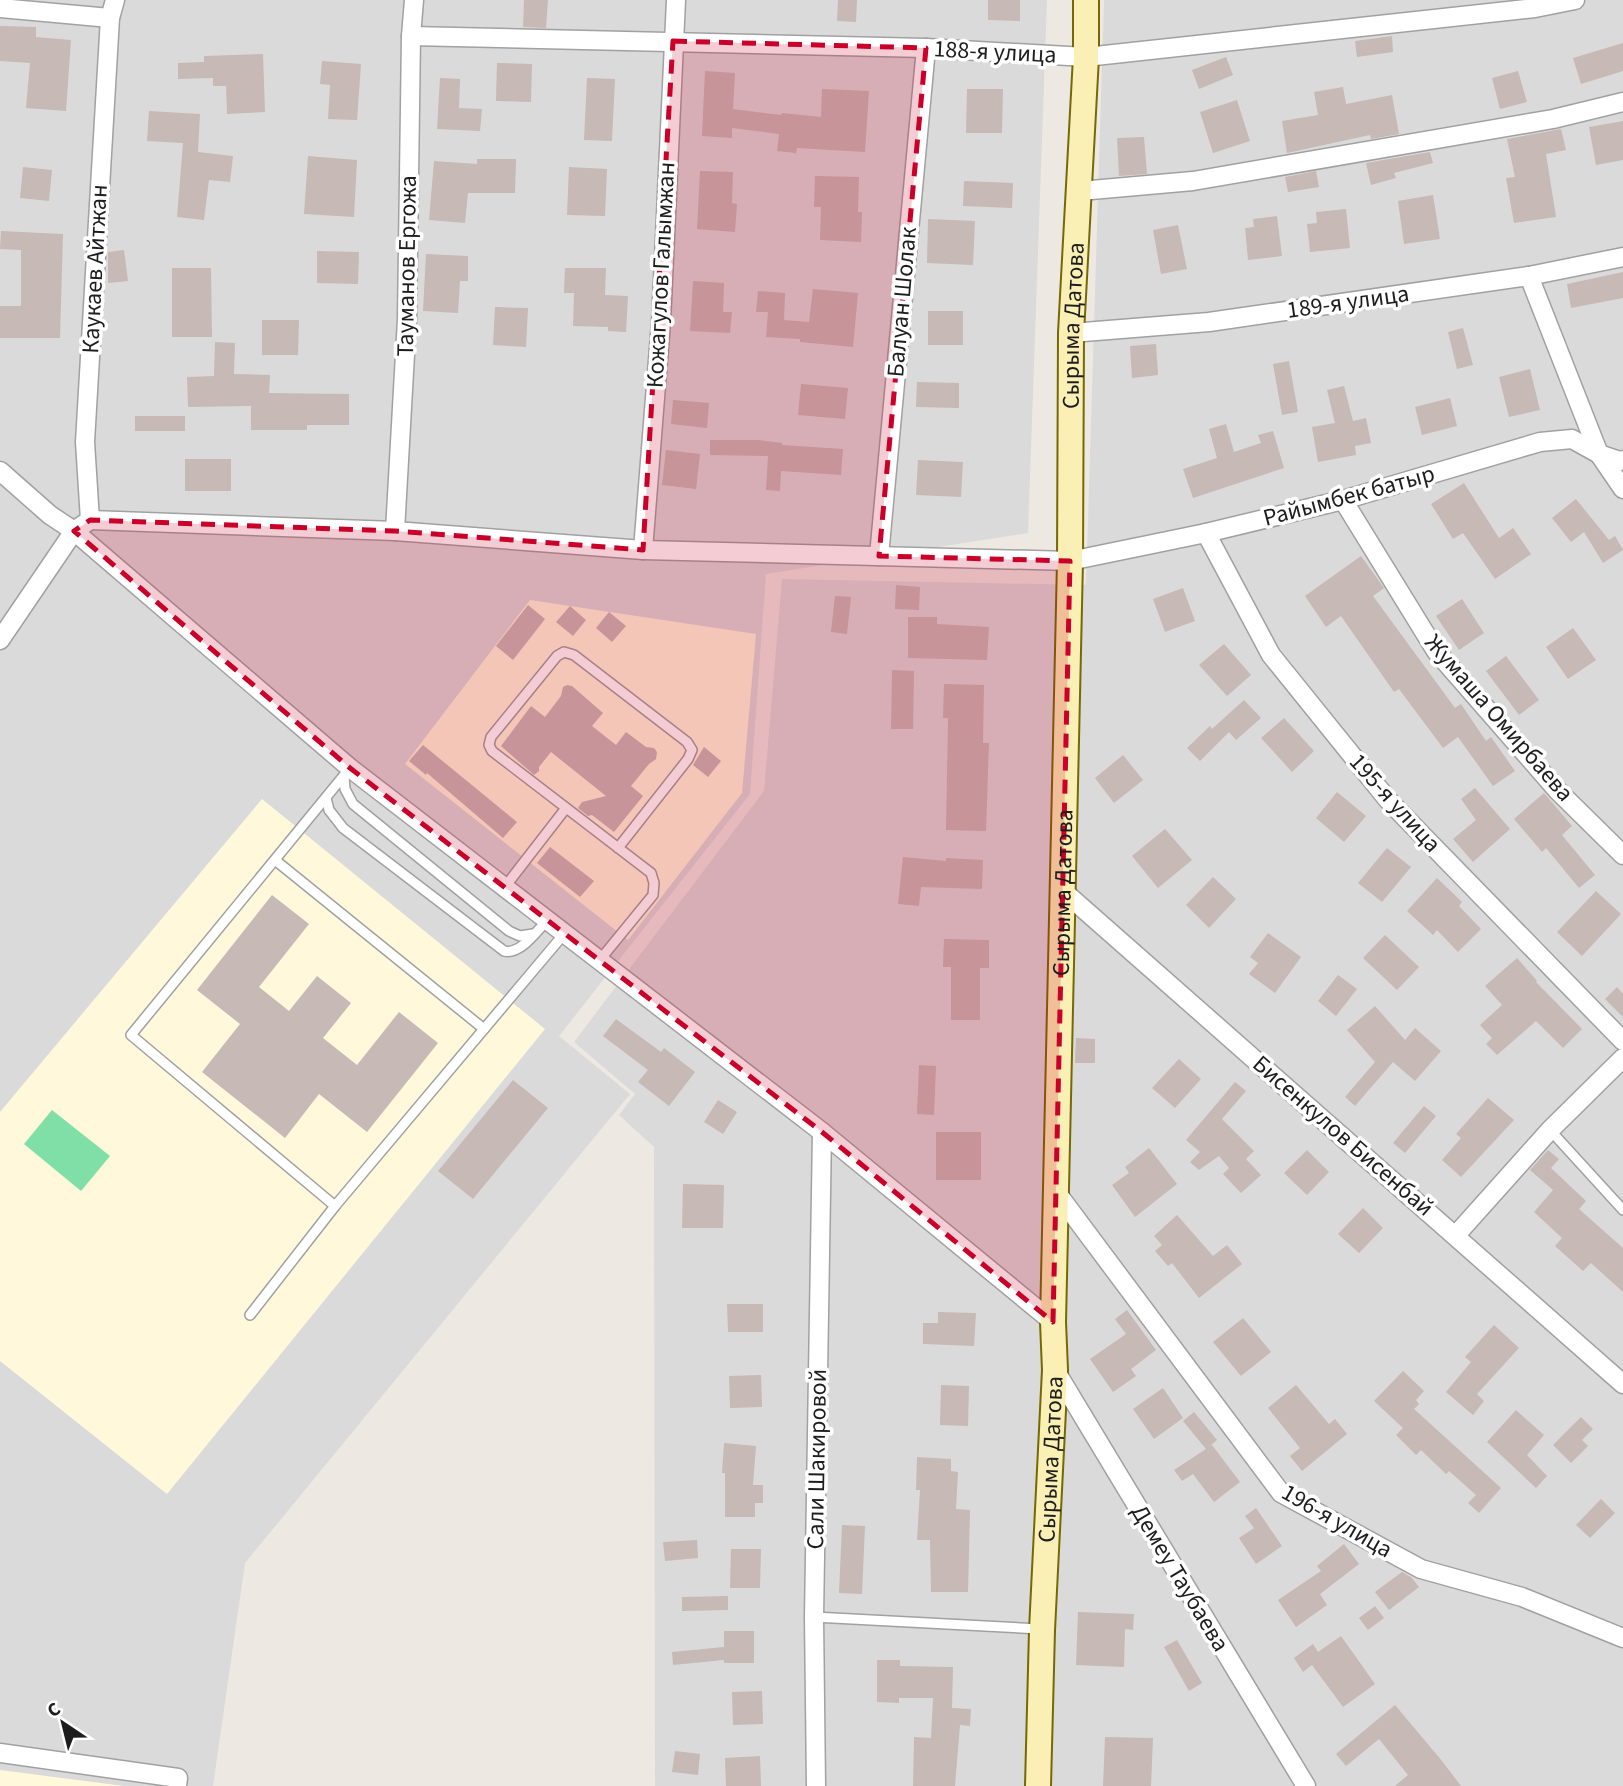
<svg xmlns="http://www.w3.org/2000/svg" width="1623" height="1786" font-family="'Source Sans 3',sans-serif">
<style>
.residential{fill:#dbdada}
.education{fill:#fff8db}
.pitch{fill:#80dfa6}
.building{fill:#c6b9b6}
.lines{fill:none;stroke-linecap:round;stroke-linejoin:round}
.lane-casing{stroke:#a1a1a1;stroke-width:12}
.street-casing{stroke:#a1a1a1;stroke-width:21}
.secondary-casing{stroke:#746904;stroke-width:28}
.lane{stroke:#fff;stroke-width:9}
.street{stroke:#fff;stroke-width:18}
.secondary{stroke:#faefb5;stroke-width:24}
.marked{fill:#ca0029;fill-opacity:0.2;stroke:#ca0029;stroke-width:5;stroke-dasharray:14 9;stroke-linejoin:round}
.labels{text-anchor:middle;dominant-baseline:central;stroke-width:7;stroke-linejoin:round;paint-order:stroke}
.street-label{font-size:24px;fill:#1d1d1d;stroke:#fff}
</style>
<rect width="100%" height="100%" fill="#eee8e3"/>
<!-- residential -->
<g class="residential">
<path d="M0 0H1047L1028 533 766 574 750 794 559 1036 630 1094 245 1563 213 1786H0Z"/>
<path d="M1104 0H1623V1786H655L654 1147 619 1115 635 1094 574 1042 764 791 782 579 1086 585Z"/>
</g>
<!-- education -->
<g class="education">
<path d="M530 600 756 634 742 793 628 940 405 764Z"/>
<path d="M262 799 545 1029 167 1494 0 1361V1112Z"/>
<path d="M0 1770 124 1786H0Z"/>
</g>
<!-- pitch -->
<path class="pitch" d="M52 1110 110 1156 81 1191 24 1144Z"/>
<!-- building -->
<g class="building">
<path d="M524 0H548L546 28 523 27Z"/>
<path d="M838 0H857L856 22 837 21Z"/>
<path d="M988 0H1020V21L988 20Z"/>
<path d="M0 26 36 27V37L71 40 66 111 26 108 30 63 0 61Z"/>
<path d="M1392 36 1393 52 1357 57 1355 41Z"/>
<path d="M1623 43V71L1581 84 1573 58Z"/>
<path d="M263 54 265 112 227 114 226 86H213V78L178 79V63L204 62V56Z"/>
<path d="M1226 57 1233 75 1199 89 1192 70Z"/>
<path d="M322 61 361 64 357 120 328 119 330 85 320 84Z"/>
<path d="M497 63 532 64 531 102 496 101Z"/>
<path d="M705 71 735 73 733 109 781 115 782 113 821 117 822 89 869 91 865 152 797 148 796 153 777 151 779 134 732 128V138L702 136Z"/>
<path d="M1518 71 1527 102 1500 109 1492 78Z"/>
<path d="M440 78 460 79 459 108 482 109 480 131 437 129Z"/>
<path d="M587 78 615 79 612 141 584 140Z"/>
<path d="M1343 87 1346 104 1392 95 1399 134 1371 139 1370 135 1287 153 1282 121 1318 115 1314 92Z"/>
<path d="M967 89H1003L1002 133H966Z"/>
<path d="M1237 100 1250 141 1213 153 1200 112Z"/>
<path d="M149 111 200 114 198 152 233 156 230 182 209 180 204 220 177 217 183 143 147 141Z"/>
<path d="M1623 121V160L1596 165 1589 127Z"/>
<path d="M1561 129 1566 150 1546 154 1556 217 1514 223 1506 178 1515 177 1507 139Z"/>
<path d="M1144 137 1147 174 1119 176 1117 138Z"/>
<path d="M1430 152 1433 163 1394 173 1396 178 1371 185 1366 163Z"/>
<path d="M308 156 357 160 354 217 304 214Z"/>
<path d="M477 159H516L515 193H468L465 223 429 220 434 161 477 164Z"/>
<path d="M23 167 52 170 49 201 20 198Z"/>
<path d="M569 167 607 169 605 216 567 215Z"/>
<path d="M700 171 733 172 732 203 737 204 735 232 697 229Z"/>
<path d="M1316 171 1319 187 1288 192 1285 177Z"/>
<path d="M815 176 859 177 858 212H862L861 242 820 240 821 207H814Z"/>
<path d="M964 181 1013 183 1012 208 963 206Z"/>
<path d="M1433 195 1440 239 1404 244 1398 201Z"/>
<path d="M1346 209 1350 248 1310 252 1307 224 1317 223 1316 212Z"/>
<path d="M1277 216 1282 256 1248 260 1245 228 1254 227 1253 219Z"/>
<path d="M928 219 975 221 973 265 927 263Z"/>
<path d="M1178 225 1187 269 1161 274 1153 230Z"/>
<path d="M1 231 63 234 60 338H0V306H21V250L0 249Z"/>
<path d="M124 250 128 281 108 283V252Z"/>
<path d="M317 251 359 252 358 284 317 283Z"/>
<path d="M426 254 468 256V281H460L458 313 423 311Z"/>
<path d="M172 268H211L212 337H172Z"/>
<path d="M565 268H606L605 295 628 296 626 332 608 331V327L573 326 574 293H564Z"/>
<path d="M1623 272V298L1571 308 1567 284Z"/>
<path d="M693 281 724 283 723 312H732L730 333 690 331Z"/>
<path d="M813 289 858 293 853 347 800 342V339L766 337 768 312H756L758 291 785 293 784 320 809 322Z"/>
<path d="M495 307 528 308 526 347 493 345Z"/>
<rect x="928" y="311" width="35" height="34"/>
<path d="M262 320H299L298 355H262Z"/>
<path d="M1463 328 1473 365 1457 369 1448 332Z"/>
<path d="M215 342 235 343 234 374 270 375 269 393 349 394V425H307V430H251V406L188 407 187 377 214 376Z"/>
<path d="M1156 344 1158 375 1132 378 1130 346Z"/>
<path d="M1289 361 1298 412 1282 415 1273 364Z"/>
<path d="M1530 369 1540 410 1509 417 1499 377Z"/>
<path d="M917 382 959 383V408L916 407Z"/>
<path d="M801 384 848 388 845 419 798 415Z"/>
<path d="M1344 386 1353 421 1366 418 1371 443 1355 446 1356 455 1318 462 1312 427 1335 423 1327 390Z"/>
<path d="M1450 398 1457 426 1422 435 1415 407Z"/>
<path d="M673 400 709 403 707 428 671 424Z"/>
<rect x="135" y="416" width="50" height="15"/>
<path d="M1226 424 1234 452 1261 443 1258 435 1273 431 1284 468 1193 498 1183 469 1217 458 1209 429Z"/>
<path d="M710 440H758L782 443V445L843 449 841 475 781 471 780 491 766 490 768 456 710 455Z"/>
<path d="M666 450 700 454 696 489 662 485Z"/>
<rect x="185" y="459" width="46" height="32"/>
<path d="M918 460 963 462 961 497 916 495Z"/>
<path d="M1464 483 1499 538 1513 528 1531 554 1495 579 1463 533 1453 539 1431 504Z"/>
<path d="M1576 499 1609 540 1615 536 1623 550 1603 563 1584 532 1571 542 1552 518Z"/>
<path d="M1361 556 1384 588 1373 596 1455 708 1461 704 1486 741 1491 737 1515 771 1493 786 1458 737 1443 748 1399 689 1394 692 1341 616 1326 627 1305 596Z"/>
<path d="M896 585 920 587 919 610 895 609Z"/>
<path d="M1183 588 1195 621 1165 632 1153 599Z"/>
<path d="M835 596 851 597 847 634 831 632Z"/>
<path d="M1462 599 1484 633 1459 650 1436 616Z"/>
<path d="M528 605 545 619 513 660 496 646Z"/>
<path d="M570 606 586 620 573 636 556 622Z"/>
<path d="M609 612 626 626 612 642 596 628Z"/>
<path d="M908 617H937V624L989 627 987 660 908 658Z"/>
<path d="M1573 628 1596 660 1568 679 1546 647Z"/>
<path d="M1224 644 1251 675 1227 696 1199 665Z"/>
<path d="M1506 656 1539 700 1519 715 1486 671Z"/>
<path d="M892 670 914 671 913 729H891Z"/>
<path d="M944 684 984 685 983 743H989L986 831 946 830 948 718H943Z"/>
<path d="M567 685 572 686 603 713 592 726 616 745 626 732 646 747 654 748 657 752 656 759 649 764 631 786 643 796 614 832 592 815 588 816 578 808 582 802 606 796 551 752 539 767V771L534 775 501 746 531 706 545 717 561 696 563 687Z"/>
<path d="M1244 700 1261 718 1236 740 1229 732 1200 761 1187 748 1210 726 1212 729Z"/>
<path d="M1284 718 1314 751 1292 772 1261 738Z"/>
<path d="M423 745 517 822 503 838 427 773 426 775 409 761Z"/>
<path d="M704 747 721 761 708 777 693 765Z"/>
<path d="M1123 755 1143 780 1114 803 1095 778Z"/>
<path d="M1475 788 1510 829 1473 862 1453 839 1476 820 1461 799Z"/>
<path d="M1337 792 1366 816 1344 842 1316 818Z"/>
<path d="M1544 793 1572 826 1562 835 1595 875 1579 888 1546 848 1542 852 1514 819Z"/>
<path d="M1165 829 1192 860 1158 888 1132 856Z"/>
<path d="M550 847 594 881 580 897 537 863Z"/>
<path d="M1387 848 1411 867 1382 902 1358 883Z"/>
<path d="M903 857 946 861V858L983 860 982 889 921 887 919 906 898 904Z"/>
<path d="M1213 877 1236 899 1209 928 1186 905Z"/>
<path d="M1437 878 1462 902 1459 906 1481 929 1458 952 1437 930 1433 935 1407 911Z"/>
<path d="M1596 891 1621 914 1582 956 1557 932Z"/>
<path d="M272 895 309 924 259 987 289 1011 317 976 351 1003 323 1038 357 1065 399 1012 438 1043 367 1132 319 1094 285 1138 202 1072 240 1024 197 990Z"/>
<path d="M1268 933 1301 957 1275 993 1249 974 1258 963 1250 957Z"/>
<path d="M1385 935 1419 967 1397 990 1363 958Z"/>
<path d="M944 939 989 940V968H980V1020H951V967H943Z"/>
<path d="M1517 958 1537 981 1536 982 1582 1029 1563 1048 1536 1021 1497 1055 1486 1044 1492 1038 1480 1025 1502 1005 1485 986Z"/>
<path d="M1338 975 1357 989 1336 1016 1318 1001Z"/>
<path d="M1617 987 1623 994V1017L1605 999Z"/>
<path d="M1375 1006 1405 1040 1415 1028 1441 1051 1415 1081 1393 1062 1355 1106 1345 1097 1375 1062 1347 1030Z"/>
<path d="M616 1019 661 1052 664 1048 695 1072 669 1106 638 1082 648 1070 603 1036Z"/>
<path d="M1076 1038 1095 1039V1063H1075Z"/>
<path d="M1179 1059 1201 1079 1175 1108 1152 1088Z"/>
<path d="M919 1065 936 1066 934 1115 917 1114Z"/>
<path d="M513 1080 548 1108 473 1199 438 1171Z"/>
<path d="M1235 1082 1246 1091 1222 1119 1254 1151 1246 1159 1261 1175 1241 1193 1223 1174 1229 1168 1219 1156 1199 1170 1190 1162 1200 1152 1186 1140Z"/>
<path d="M1488 1098 1514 1120 1461 1177 1442 1160 1461 1138 1456 1134Z"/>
<path d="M718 1100 737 1112 723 1134 704 1122Z"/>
<path d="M1424 1106 1436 1116 1405 1153 1393 1143Z"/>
<rect x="936" y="1132" width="45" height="48"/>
<path d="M1149 1148 1177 1184 1135 1217 1112 1185 1129 1173 1125 1167Z"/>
<path d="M1307 1150 1329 1172 1307 1195 1284 1173Z"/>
<path d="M1548 1150 1559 1159 1551 1168 1586 1201 1579 1209 1623 1248V1292L1591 1263 1583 1271 1555 1246 1562 1238 1534 1212 1553 1190 1530 1170Z"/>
<path d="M683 1184 724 1185 723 1228H682Z"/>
<path d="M1363 1208 1383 1228 1359 1253 1338 1234Z"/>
<path d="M1177 1215 1213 1256 1227 1245 1242 1264 1199 1298 1172 1263 1168 1266 1155 1251 1162 1245 1154 1236Z"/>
<path d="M727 1304H763V1332H728Z"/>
<path d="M1127 1310 1156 1350 1131 1369 1136 1376 1113 1392 1090 1359 1126 1334 1115 1319Z"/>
<path d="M938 1312 976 1313 974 1346 923 1344V1323H938Z"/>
<path d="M1243 1318 1271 1352 1241 1376 1213 1342Z"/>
<path d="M1494 1325 1519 1348 1477 1394 1484 1401 1473 1415 1446 1392 1471 1362 1465 1357Z"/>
<path d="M1403 1371 1424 1391 1416 1400 1419 1404 1414 1409 1501 1488 1479 1513 1468 1503 1476 1495 1449 1471 1446 1474 1421 1450 1416 1455 1396 1435 1403 1428 1374 1401Z"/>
<path d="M761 1375 762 1407 730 1408 729 1376Z"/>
<path d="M941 1385 969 1386 968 1426 940 1425Z"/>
<path d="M1296 1385 1329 1424 1335 1419 1347 1434 1302 1471 1290 1456 1300 1448 1268 1408Z"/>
<path d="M1163 1388 1183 1418 1154 1439 1133 1409Z"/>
<path d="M1516 1410 1544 1435 1527 1455 1547 1476 1536 1488 1487 1442Z"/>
<path d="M1194 1412 1217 1440 1209 1447 1212 1445 1240 1482 1214 1502 1193 1474 1182 1481 1174 1470 1206 1449 1183 1421Z"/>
<path d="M1581 1417 1593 1429 1582 1440 1588 1446 1571 1463 1553 1445Z"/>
<path d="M724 1443 756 1446 753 1485H763V1503H755V1517H725V1473H722Z"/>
<path d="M917 1457 951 1459V1471L958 1472 956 1509 970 1510 968 1592H931L930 1540H917L920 1490H916Z"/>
<path d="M1601 1499 1615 1513 1590 1538 1576 1525Z"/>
<path d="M1256 1508 1282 1546 1256 1564 1239 1538 1254 1528 1245 1516Z"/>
<path d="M842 1525 865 1526 862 1594 839 1593Z"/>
<path d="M697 1540 698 1558 665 1561 663 1542Z"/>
<path d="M1344 1544 1359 1564 1320 1594 1327 1605 1296 1627 1278 1600 1321 1571 1317 1566Z"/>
<path d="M731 1549H761L760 1588H730Z"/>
<path d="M1402 1572 1411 1577 1419 1587 1389 1610 1375 1592Z"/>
<path d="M728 1596V1610L682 1611V1597Z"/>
<path d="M1375 1606 1384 1618 1368 1630 1359 1618Z"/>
<path d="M1078 1612 1134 1614 1133 1630 1125 1629 1124 1667 1076 1665Z"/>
<path d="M724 1631H754V1663H724V1660L673 1665 672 1652 724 1647Z"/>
<path d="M1341 1636 1375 1684 1343 1707 1312 1665 1303 1672 1294 1658 1313 1644 1318 1652Z"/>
<path d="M1177 1640 1202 1683 1189 1691 1164 1647Z"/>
<path d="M877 1660H900V1666L953 1667 952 1708 971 1709 970 1726 960 1725 955 1786H913L914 1737 931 1738 933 1698H899V1703L877 1702Z"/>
<path d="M762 1691 763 1724 733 1725 732 1692Z"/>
<path d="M1395 1705 1442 1761 1461 1786H1395L1408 1775 1379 1739 1346 1766 1336 1754Z"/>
<path d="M1105 1737 1153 1738 1151 1786H1103Z"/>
<path d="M675 1751 700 1754 698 1775 672 1772Z"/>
<path d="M760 1756 761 1786H726L725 1758Z"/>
</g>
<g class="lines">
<defs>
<g id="lane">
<path d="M350 768 131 1035 335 1206 564 934"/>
<path d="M344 776 345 789 353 804 509 931 520 936 533 934"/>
<path d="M326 798 329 810 343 828 504 951C521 955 536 931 547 921"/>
<path d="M275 860 484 1029"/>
<path d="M504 888 566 808"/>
<path d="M599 961 653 895 654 883 651 873 492 751 489 745 491 737 557 656 564 652 574 655 687 742 692 750 688 759 618 848"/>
<path d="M1550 1130 1623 1210"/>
<path d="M250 1315 335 1206"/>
<path d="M814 1617 1040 1629"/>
</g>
<g id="street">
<path d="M0 8 110 18"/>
<path d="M411 36 926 48 1086 57 1535 8 1575 0"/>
<path d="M1080 191 1193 181 1553 119 1623 102"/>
<path d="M1529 276 1599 454 1623 489"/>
<path d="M1071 333 1209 322 1529 276 1623 257"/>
<path d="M0 471 50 515 74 531 350 768 822 1132 1053 1322"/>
<path d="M1343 500 1436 651 1558 791 1623 855"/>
<path d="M90 520 395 531 643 550 1070 561 1206 533 1343 500 1540 442 1572 439 1599 454 1620 461 1623 460"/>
<path d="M395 531 407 319 411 36 414 0"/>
<path d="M1206 533 1271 655 1388 800 1623 1041"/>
<path d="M643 550 661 322 676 0"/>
<path d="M879 556 926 48"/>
<path d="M0 640 74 531 90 520 85 442 110 18 115 0"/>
<path d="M1062 890 1623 1384"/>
<path d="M1057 1193 1281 1493 1421 1569 1522 1597 1623 1638"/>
<path d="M1456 1235 1550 1130 1623 1058"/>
<path d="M1055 1370 1306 1786"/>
<path d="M0 1753 178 1778 177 1786"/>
<path d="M816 1786 814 1617 822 1132"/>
</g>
<g id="secondary">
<path id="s1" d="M1038 1786 1042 1630 1055 1370 1053 1322 1070 561 1071 333 1086 57V0"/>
</g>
</defs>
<!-- lane casing -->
<use href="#lane" class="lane-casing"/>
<!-- street casing -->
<use href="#street" class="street-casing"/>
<!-- secondary casing -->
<use href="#secondary" class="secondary-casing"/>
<!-- lane -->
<use href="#lane" class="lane"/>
<!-- street -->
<use href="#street" class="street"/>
<!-- secondary -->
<use href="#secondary" class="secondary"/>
</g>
<!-- marked area -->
<path class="marked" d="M673 41 926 48 879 556 1070 561 1053 1322 822 1132 350 768 74 531 90 520 395 531 643 550Z"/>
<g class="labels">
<!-- street labels -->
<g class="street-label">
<text transform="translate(995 52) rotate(3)">188-я улица</text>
<text transform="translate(407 266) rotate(-89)">Тауманов Ергожа</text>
<text transform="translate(95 269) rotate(-87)">Каукаев Айтжан</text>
<text transform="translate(661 275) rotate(-87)">Кожагулов Галымжан</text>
<text transform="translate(902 302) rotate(-85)">Балуан Шолак</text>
<text transform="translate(1348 302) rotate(-8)">189-я улица</text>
<text stroke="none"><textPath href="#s1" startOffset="1461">Сырыма Датова</textPath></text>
<text transform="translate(1349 496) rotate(-15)">Райымбек батыр</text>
<text transform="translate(1499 718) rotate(49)">Жумаша Омирбаева</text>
<text transform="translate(1395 803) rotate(48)">195-я улица</text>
<text stroke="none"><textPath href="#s1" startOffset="894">Сырыма Датова</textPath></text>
<text transform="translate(1343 1136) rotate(41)">Бисенкулов Бисенбай</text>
<text transform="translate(817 1459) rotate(-89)">Сали Шакировой</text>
<text stroke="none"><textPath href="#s1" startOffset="327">Сырыма Датова</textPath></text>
<text transform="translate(1337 1521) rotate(30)">196-я улица</text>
<text transform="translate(1180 1578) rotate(59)">Демеу Таубаева</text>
</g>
</g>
<!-- north arrow -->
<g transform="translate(63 1723) rotate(325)" stroke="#ffffff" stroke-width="5" paint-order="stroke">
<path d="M0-5L12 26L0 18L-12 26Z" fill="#1d1d1d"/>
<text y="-10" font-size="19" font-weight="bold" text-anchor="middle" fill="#1d1d1d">С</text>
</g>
</svg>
